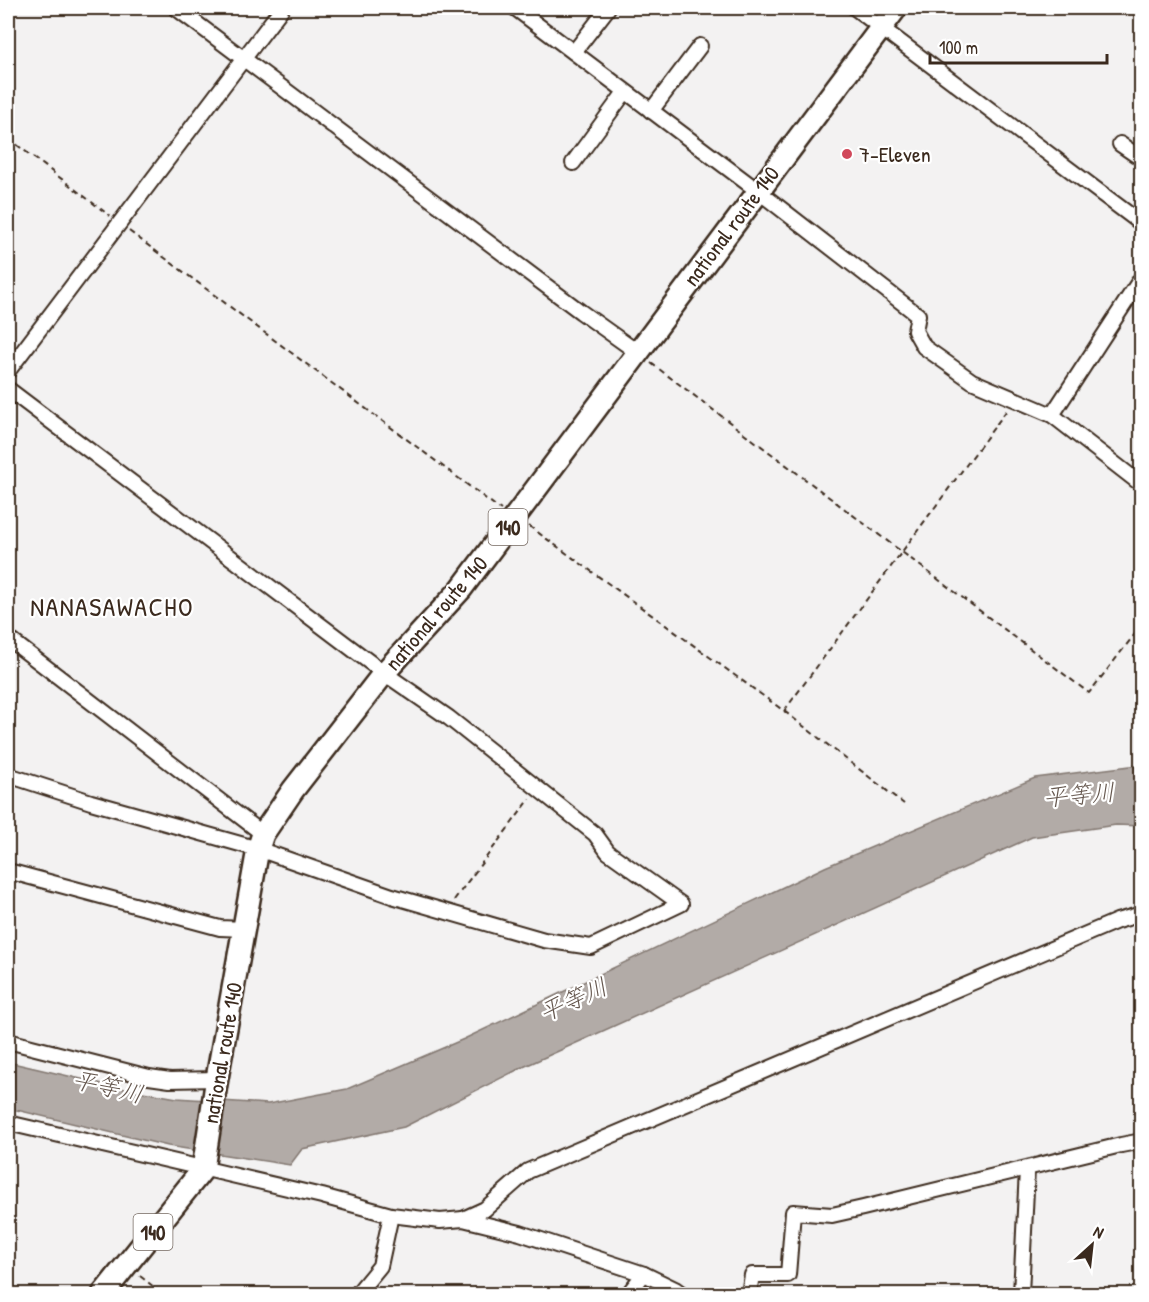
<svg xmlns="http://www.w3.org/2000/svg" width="1149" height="1302" font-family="'Patrick Hand','Klee One',sans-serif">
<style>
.water{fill:#b2aba7;stroke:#827770;stroke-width:1.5}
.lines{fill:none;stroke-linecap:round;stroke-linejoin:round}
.minor-casing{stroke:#3b2a1e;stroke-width:18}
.highway-casing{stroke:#3b2a1e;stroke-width:26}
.path{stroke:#3b2a1e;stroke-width:2;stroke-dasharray:6 4.5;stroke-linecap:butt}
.minor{stroke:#fff;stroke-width:14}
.highway{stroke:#fff;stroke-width:21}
.poi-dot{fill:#d1495b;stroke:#fff;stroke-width:2}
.labels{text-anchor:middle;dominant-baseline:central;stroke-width:4.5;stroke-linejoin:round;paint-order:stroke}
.shield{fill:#fff;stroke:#766a62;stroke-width:1.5}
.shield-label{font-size:21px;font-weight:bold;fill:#3b2a1e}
.poi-label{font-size:22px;fill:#3b2a1e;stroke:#fff;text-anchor:start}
.street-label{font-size:22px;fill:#3b2a1e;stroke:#fff}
.water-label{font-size:24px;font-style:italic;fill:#65574e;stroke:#fff}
.quarter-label{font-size:26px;letter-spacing:1.5px;fill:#3b2a1e;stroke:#fff}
</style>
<rect width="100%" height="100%" fill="#f3f2f2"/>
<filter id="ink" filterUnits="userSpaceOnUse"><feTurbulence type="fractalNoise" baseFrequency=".0167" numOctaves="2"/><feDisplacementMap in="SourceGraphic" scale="12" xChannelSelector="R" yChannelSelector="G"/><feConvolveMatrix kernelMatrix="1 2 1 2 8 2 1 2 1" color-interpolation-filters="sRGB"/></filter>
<g filter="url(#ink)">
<!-- water -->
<path class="water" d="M1130 766H1141V826L1116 825 1032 837 521 1068 404 1127 302 1149 290 1165 168 1146 8 1108V1062L120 1088 177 1098 268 1104 347 1089 464 1039 825 867 1035 778Z"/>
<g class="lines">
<defs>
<g id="minor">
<path d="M176 8 581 312 637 352"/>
<path d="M515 8 758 191 918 315 915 331 924 347 972 381 1052 415 1142 485"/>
<path d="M855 8 1142 224"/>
<path d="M574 52 608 8"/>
<path d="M651 111 700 46"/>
<path d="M1120 144 1142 159"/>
<path d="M573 163 625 92"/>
<path d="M8 371 282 8"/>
<path d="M8 389 384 673 449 718 595 834 608 852 681 904 591 947 544 940 392 896 258 849 91 802 8 775"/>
<path d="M1052 415 1142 277"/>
<path d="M8 638 263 834"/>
<path d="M8 871 220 928 244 929"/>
<path d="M8 1041 149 1077 170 1080 217 1079"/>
<path d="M8 1123 322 1196 391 1215 440 1221 463 1219 520 1233 644 1274 675 1289 682 1294"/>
<path d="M463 1219 485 1209 528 1171 1117 921 1142 914"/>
<path d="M357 1294 380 1266 391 1215"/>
<path d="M628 1294 644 1274"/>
<path d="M749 1294 752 1275H788L793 1212 832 1215 863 1208 1121 1145 1142 1141"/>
<path d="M1021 1294 1027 1169"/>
</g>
<path id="highway" d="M103 1294 203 1169 216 1084 258 849 263 834 293 790 384 673 461 589 896 8"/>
</defs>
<!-- minor casing -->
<use href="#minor" class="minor-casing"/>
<!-- highway casing -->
<use href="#highway" class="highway-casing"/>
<!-- path -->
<g class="path">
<path d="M8 138 110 216"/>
<path d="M129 231 501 510"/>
<path d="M651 363 1089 693 1142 625"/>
<path d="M529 526 784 711 904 804"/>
<path d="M784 711 1007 410"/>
<path d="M454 900 530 799"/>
<path d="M140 1276 163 1294"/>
</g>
<!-- minor -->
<use href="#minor" class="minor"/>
<!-- highway -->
<use href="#highway" class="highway"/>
</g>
</g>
<!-- markers -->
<circle class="poi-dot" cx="847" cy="154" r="6"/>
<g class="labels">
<!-- shield labels -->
<g class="shield">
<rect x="488.5" y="509" width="39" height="36" rx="4.5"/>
<rect x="133.5" y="1214" width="39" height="36" rx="4.5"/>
</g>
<g class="shield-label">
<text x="508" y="527">140</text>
<text x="153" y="1232">140</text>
</g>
<!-- poi labels -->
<g class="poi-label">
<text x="859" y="154">7-Eleven</text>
</g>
<!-- street labels -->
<g class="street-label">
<text transform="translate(731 226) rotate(-53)">national route 140</text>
<text transform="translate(436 613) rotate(-49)">national route 140</text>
<text transform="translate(222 1053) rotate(-80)">national route 140</text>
</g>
<!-- water labels -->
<g class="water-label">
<text transform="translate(1079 794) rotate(-5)">平等川</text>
<text transform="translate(573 999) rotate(-24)">平等川</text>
<text transform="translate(108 1086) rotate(13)">平等川</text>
</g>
<!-- quarter labels -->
<g class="quarter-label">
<text x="112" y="606">NANASAWACHO</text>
</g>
</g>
<!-- margin -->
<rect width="1149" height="1302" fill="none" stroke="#fff" stroke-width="30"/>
<rect x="15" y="15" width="1119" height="1272" fill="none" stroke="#3b2a1e" stroke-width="2" filter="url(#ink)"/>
<!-- north arrow -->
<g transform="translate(1092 1245) rotate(27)" stroke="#ffffff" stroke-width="4.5" paint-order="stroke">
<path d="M0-4.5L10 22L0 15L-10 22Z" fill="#3b2a1e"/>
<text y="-9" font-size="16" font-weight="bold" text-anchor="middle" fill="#3b2a1e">N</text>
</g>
<!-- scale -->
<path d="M930 54v9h177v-9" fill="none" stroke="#3b2a1e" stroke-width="3"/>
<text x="939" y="54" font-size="18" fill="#3b2a1e" stroke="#ffffff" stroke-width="4.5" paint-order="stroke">100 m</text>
</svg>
